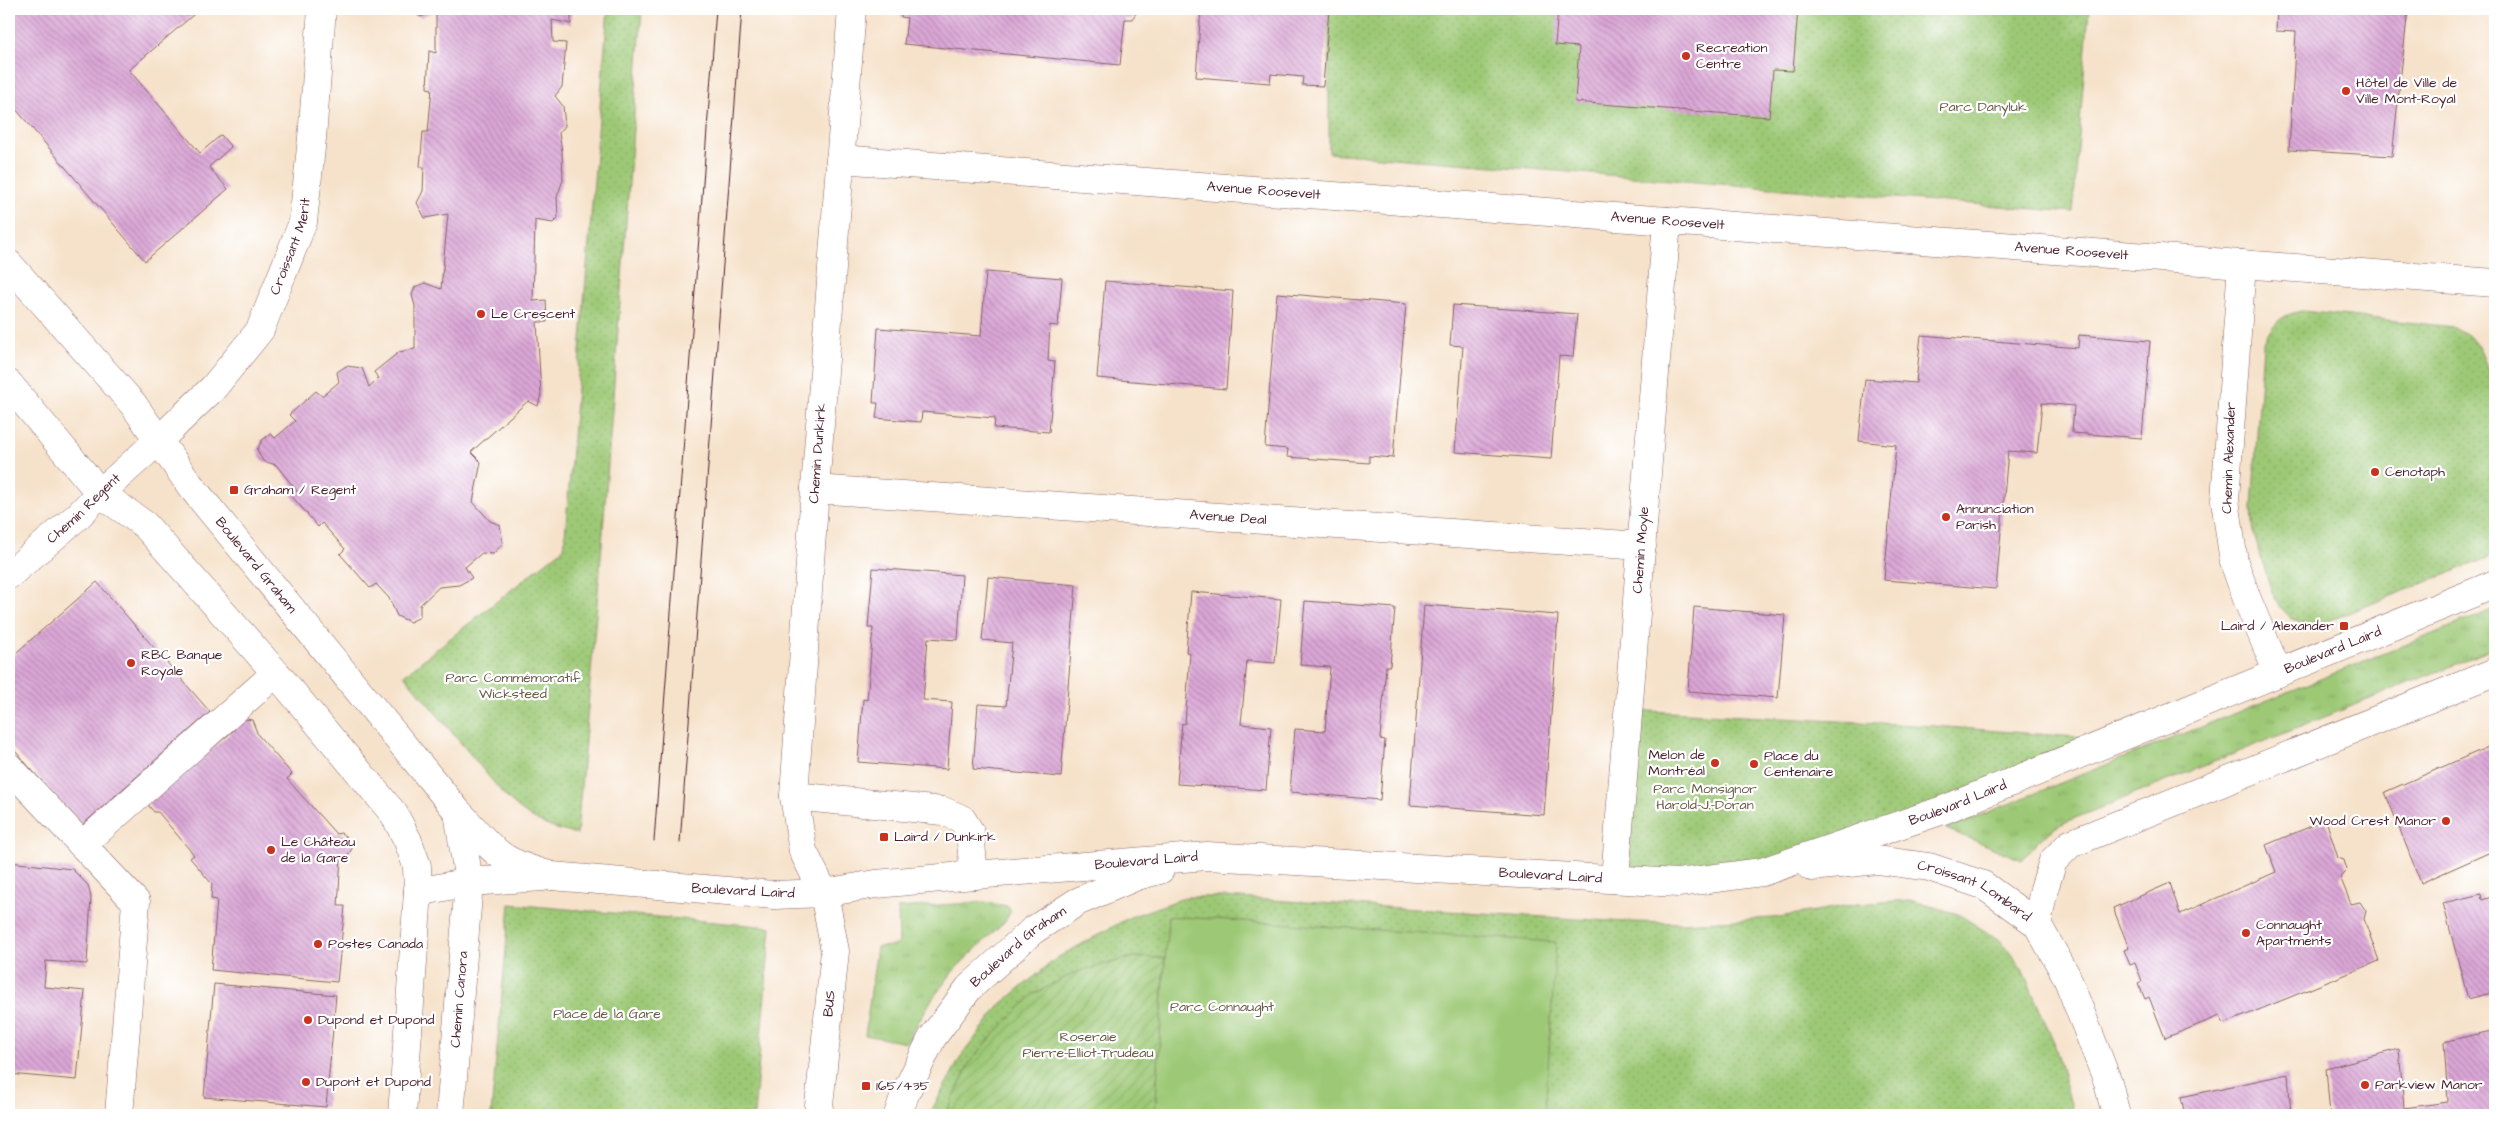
<svg xmlns="http://www.w3.org/2000/svg" width="2504" height="1124" font-family="'Architects Daughter',sans-serif">
<style>
.grass{fill:url(#grass-tufts);stroke:#747450}
.park{fill:url(#park-dots);stroke:#747450}
.garden{fill:url(#garden-furrows);stroke:#747450}
.pitch{fill:#9dc976;stroke:#747450}
.building{fill:url(#building-back-hatch)}
.lines{fill:none;stroke-linecap:round;stroke-linejoin:round}
.minor-casing{stroke:#866363;stroke-width:29}
.minor{stroke:#fff;stroke-width:28}
.tram{stroke:#4a1f2b;stroke-width:1}
.minor-bridge-casing{stroke:#866363;stroke-width:29;stroke-linecap:butt}
.minor-bridge{stroke:#fff;stroke-width:28}
.poi-dot{fill:#c8321e;stroke:#fff;stroke-width:2}
.labels{text-anchor:middle;dominant-baseline:central;stroke-width:4.5;stroke-linejoin:round;paint-order:stroke}
.poi-label{font-size:14px;fill:#4a1f2b;stroke:#fff;text-anchor:start}
.park-label{font-size:14px;fill:#675a45;stroke:#fff}
.street-label{font-size:14px;fill:#4a1f2b;stroke:#fff}
</style>
<defs>
<pattern id="grass-tufts" width="24" height="20" patternUnits="userSpaceOnUse" patternTransform="scale(1.25)"><rect width="24" height="20" fill="#9dc976"/><path d="M3 7l-1-3M5 7V3M7 7l1-3M15 17l-1-3M17 17v-4M19 17l1-3" fill="none" stroke="#89ac66"/></pattern>
<pattern id="park-dots" width="8" height="8" patternUnits="userSpaceOnUse" patternTransform="scale(1.25)"><rect width="8" height="8" fill="#9dc976"/><path d="M2 2h.1M6 6h.1" fill="none" stroke="#89ac66" stroke-width="1.8" stroke-linecap="round"/></pattern>
<pattern id="garden-furrows" width="10" height="10" patternUnits="userSpaceOnUse" patternTransform="scale(1.25)"><rect width="10" height="10" fill="#9dc976"/><path d="M-1 1l2-2M0 10L10 0M9 11l2-2" fill="none" stroke="#89ac66"/></pattern>
<pattern id="building-back-hatch" width="6" height="6" patternUnits="userSpaceOnUse" patternTransform="scale(1.25)"><rect width="6" height="6" fill="#dba7d7"/><path d="M-1 5l2 2M0 0l6 6M5-1l2 2" fill="none" stroke="#b487af"/></pattern>
</defs>
<rect width="100%" height="100%" fill="#fff"/>
<filter id="ink" filterUnits="userSpaceOnUse"><feTurbulence type="fractalNoise" baseFrequency=".02" numOctaves="2"/><feDisplacementMap in="SourceGraphic" scale="10" xChannelSelector="R" yChannelSelector="G"/><feConvolveMatrix kernelMatrix="1 2 1 2 8 2 1 2 1" color-interpolation-filters="sRGB"/></filter>
<filter id="wash" filterUnits="userSpaceOnUse"><feTurbulence type="fractalNoise" baseFrequency=".0096" numOctaves="4" result="noise"/><feDisplacementMap in="SourceGraphic" scale="20" xChannelSelector="R" yChannelSelector="G"/><feGaussianBlur stdDeviation="1.12" result="paint"/><feColorMatrix in="noise" values="0 0 0 0 0 0 0 0 0 0 0 0 0 0 0 0 0 1.4 0 .05"/><feComposite in="paint" operator="in"/></filter>
<g filter="url(#wash)">
<rect width="100%" height="100%" fill="#f6e2ca"/>
<!-- grass -->
<g class="grass">
<path d="M2495 609V648L2068 821C2047 830 2036 843 2022 860L1946 829Z"/>
<path d="M985 902 1007 906 1011 911 1005 921 955 969 932 999 906 1043 865 1035 877 947 894 946 899 941 898 908Z"/>
</g>
<!-- park -->
<g class="park">
<path d="M608 9H642L601 557 577 834C545 828 528 818 505 796L404 675 564 548Z"/>
<path d="M1329 9H2089L2073 212 1329 153Z"/>
<path d="M2302 311 2454 327 2468 335 2479 348 2495 385V555L2328 621 2314 624 2302 623 2292 619 2282 609 2272 592 2254 535 2252 508 2263 345C2271 325 2280 315 2302 311Z"/>
<path d="M1629 710 1934 726 2115 740 1762 872 1616 879Z"/>
<path d="M1187 897H1222L1626 922 1683 923 1773 918 1857 904 1910 900 1958 914 2001 941 2022 969 2054 1042 2074 1115H929L962 1055 1001 1004 1057 958 1130 917Z"/>
<path d="M510 904 771 927 754 1115H491Z"/>
</g>
<!-- garden -->
<path class="garden" d="M1133 957 1165 958 1155 1115H946L970 1062 995 1033 1034 994 1076 972Z"/>
<!-- pitch -->
<path class="pitch" d="M1168 916 1556 942 1545 1115H1155Z"/>
<g id="blocks">
<!-- building -->
<g class="building">
<path d="M9 9H200L129 70 200 153 221 135 231 147 209 167 228 189 145 261 9 101Z"/>
<path d="M410 9H571V24L552 20 553 42 566 43 562 87 555 96 563 106 565 126 559 133 562 151 563 180 557 197 558 218 553 223 535 220 533 301 546 300 547 322H537L541 394 538 406 528 401 471 452 481 462 473 502 490 521 500 525 503 543 493 554 482 553 465 567 472 578 459 585 439 587 420 605V617L410 622 397 616 389 598 376 584 370 588 340 554 345 549 322 523 318 527 291 495 297 491 276 465 263 461 257 450 262 440 271 434 275 438 295 421 289 415 316 391 322 396 339 382 337 372 346 366 362 368 369 387 378 378 374 372 399 352 415 349V306L412 295 415 287 425 283 441 289 448 214 425 218 417 203 423 191 424 167H420L423 132H428L432 89 427 88 429 51 436 53V11L420 17Z"/>
<path d="M901 9H1139L1132 19H1125L1120 65 904 44 907 18 901 17Z"/>
<path d="M1201 9H1329L1323 86 1302 85 1303 77 1271 74 1270 83 1196 77Z"/>
<path d="M1558 9H1798L1793 71 1773 70 1769 117 1575 102 1579 47 1555 45Z"/>
<path d="M2277 9H2408L2392 156 2289 150 2296 32 2276 31Z"/>
<path d="M986 272 1062 278 1058 326 1050 325 1048 361 1055 362 1049 432 994 428 995 418 922 412 921 422 876 418 878 403H873L878 328 981 336Z"/>
<path d="M1105 281 1233 291 1226 389 1097 378Z"/>
<path d="M1277 293 1406 304 1393 458 1369 456V463L1287 457 1288 449 1265 447Z"/>
<path d="M1453 305 1577 314 1573 357 1559 356 1551 459 1455 452 1463 346 1450 345Z"/>
<path d="M1921 335 2078 348 2079 335 2150 341 2142 438 2072 433 2074 406 2042 403 2037 453 2008 451 1996 589 1884 580 1896 445 1859 441 1865 379 1916 383Z"/>
<path d="M873 568 962 575 958 640 928 638 923 700 952 702 947 769 858 762 863 699 867 700 873 628H868Z"/>
<path d="M988 577 1076 585 1061 777 973 769 978 704 1006 706 1012 643 982 640Z"/>
<path d="M97 582 210 712 81 826 9 744V659Z"/>
<path d="M1191 592 1281 599 1275 663 1247 661 1241 724 1271 727 1266 790 1177 784 1182 723 1185 724 1190 653 1186 652Z"/>
<path d="M1305 601 1395 608 1390 666H1386L1380 739 1385 740 1380 800 1290 792 1295 729 1325 731 1330 667 1300 665Z"/>
<path d="M1424 605 1558 615 1544 815 1410 805Z"/>
<path d="M1694 607 1785 615 1778 698 1688 691Z"/>
<path d="M246 719 252 720 258 735 292 774 287 779 336 834 341 833 352 841 353 846 348 856 341 857 338 906H345L337 982 211 970 217 900 211 899 212 884 190 858 194 855 158 812H154L149 806V801L233 731 240 721Z"/>
<path d="M2495 744V850L2421 883 2385 792Z"/>
<path d="M2326 820 2338 858 2344 860 2347 870 2340 877 2351 904 2360 902 2366 911 2364 919 2379 961 2224 1024 2220 1016 2165 1038 2149 997 2145 999 2138 983 2142 981 2135 963 2130 965 2124 950 2129 948 2113 908 2170 883 2180 914 2276 872 2266 845Z"/>
<path d="M9 862 72 869 88 885 91 897 87 964 46 961 44 987 85 991 77 1080 9 1074Z"/>
<path d="M2481 894 2482 900 2495 896V992L2468 999 2443 903Z"/>
<path d="M214 984 336 995 326 1107 204 1097Z"/>
<path d="M2495 1030V1115H2330L2326 1068 2399 1049 2404 1108 2448 1102 2444 1042Z"/>
<path d="M2288 1074 2291 1115H2185L2181 1097Z"/>
</g>
</g>
</g>
<g filter="url(#ink)">
<use href="#blocks" fill-opacity="0" stroke="#866363" stroke-width="1"/>
<g class="lines">
<defs>
<g id="minor">
<path id="s1" d="M840 159 2495 283"/>
<path id="s2" d="M9 264 133 404 190 485 458 812C473 827 487 847 505 858 519 867 536 871 552 876"/>
<path d="M2242 264 2225 500 2234 562 2247 599 2278 673"/>
<path d="M9 384 100 493 145 525 276 673 394 814 408 841 417 866 418 892 402 1115"/>
<path id="s3" d="M815 489 1642 546"/>
<path id="s4" d="M9 575 79 515 100 493 158 441 214 387 260 330 303 222 312 138 322 9"/>
<path d="M9 767 136 902 119 1115"/>
<path d="M794 796 943 811 962 819 970 832 974 875"/>
<path d="M82 845 276 673"/>
<path id="s5" d="M1811 867 1877 860 1929 867 1983 885 2037 924 2066 975 2108 1082 2116 1115"/>
<path id="s6" d="M1615 879 1667 221"/>
<path d="M418 892 469 882 543 877"/>
<path id="s7" d="M774 895 824 893 876 884 974 875 1207 856 1678 883 1762 872 1943 810 2495 584"/>
<path d="M2037 924 2044 889 2053 861 2070 844 2495 672"/>
<path id="s8" d="M450 1115 469 882 458 812"/>
<path id="s9" d="M818 1115 835 951 824 893 803 851 794 796 815 489 852 9"/>
<path id="s10" d="M898 1115 905 1094 932 1038 969 988 1032 931 1077 902 1137 876 1160 870"/>
</g>
</defs>
<!-- minor casing -->
<use href="#minor" class="minor-casing"/>
<!-- minor -->
<use href="#minor" class="minor"/>
<!-- tram -->
<g class="tram">
<path d="M654 841 716 9"/>
<path d="M680 843 742 9"/>
</g>
<defs>
<path id="minor-bridge" d="M552 876 774 895"/>
</defs>
<!-- minor-bridge casing -->
<use href="#minor-bridge" class="minor-bridge-casing"/>
<!-- minor-bridge -->
<use href="#minor-bridge" class="minor-bridge"/>
</g>
</g>
<!-- markers -->
<g class="poi-dot">
<circle cx="1686" cy="56" r="5"/>
<circle cx="2346" cy="91" r="5"/>
<circle cx="481" cy="314" r="5"/>
<circle cx="2375" cy="472" r="5"/>
<rect x="229" y="485" width="10" height="10" rx="2.5"/>
<circle cx="1946" cy="517" r="5"/>
<rect x="2339" y="621" width="10" height="10" rx="2.5"/>
<circle cx="131" cy="663" r="5"/>
<circle cx="1715" cy="763" r="5"/>
<circle cx="1754" cy="764" r="5"/>
<circle cx="2446" cy="821" r="5"/>
<rect x="879" y="832" width="10" height="10" rx="2.5"/>
<circle cx="271" cy="850" r="5"/>
<circle cx="2246" cy="933" r="5"/>
<circle cx="318" cy="944" r="5"/>
<circle cx="308" cy="1020" r="5"/>
<circle cx="306" cy="1082" r="5"/>
<circle cx="2365" cy="1085" r="5"/>
<rect x="861" y="1081" width="10" height="10" rx="2.5"/>
</g>
<g class="labels">
<!-- poi labels -->
<g class="poi-label">
<text x="1696" y="48">Recreation<tspan x="1696" dy="16">Centre</tspan></text>
<text x="2356" y="83">Hôtel de Ville de<tspan x="2356" dy="16">Ville Mont-Royal</tspan></text>
<text x="491" y="314">Le Crescent</text>
<text x="2385" y="472">Cenotaph</text>
<text x="244" y="490">Graham / Regent</text>
<text x="1956" y="509">Annunciation<tspan x="1956" dy="16">Parish</tspan></text>
<text x="2334" y="626" text-anchor="end">Laird / Alexander</text>
<text x="141" y="655">RBC Banque<tspan x="141" dy="16">Royale</tspan></text>
<text x="1705" y="755" text-anchor="end">Melon de<tspan x="1705" dy="16">Montréal</tspan></text>
<text x="1764" y="756">Place du<tspan x="1764" dy="16">Centenaire</tspan></text>
<text x="2436" y="821" text-anchor="end">Wood Crest Manor</text>
<text x="894" y="837">Laird / Dunkirk</text>
<text x="281" y="842">Le Château<tspan x="281" dy="16">de la Gare</tspan></text>
<text x="2256" y="925">Connaught<tspan x="2256" dy="16">Apartments</tspan></text>
<text x="328" y="944">Postes Canada</text>
<text x="318" y="1020">Dupond et Dupond</text>
<text x="316" y="1082">Dupont et Dupond</text>
<text x="2375" y="1085">Parkview Manor</text>
<text x="876" y="1086">165/435</text>
</g>
<!-- park labels -->
<g class="park-label">
<text x="1983" y="107">Parc Danyluk</text>
<text x="513" y="678">Parc Commémoratif<tspan x="513" dy="16">Wicksteed</tspan></text>
<text x="1705" y="789">Parc Monsignor<tspan x="1705" dy="16">Harold-J.-Doran</tspan></text>
<text x="1222" y="1007">Parc Connaught</text>
<text x="607" y="1014">Place de la Gare</text>
<text x="1088" y="1037">Roseraie<tspan x="1088" dy="16">Pierre-Elliot-Trudeau</tspan></text>
</g>
<!-- street labels -->
<g class="street-label">
<text stroke="none"><textPath href="#s1" startOffset="425">Avenue Roosevelt</textPath></text>
<text stroke="none"><textPath href="#s1" startOffset="830">Avenue Roosevelt</textPath></text>
<text stroke="none"><textPath href="#s4" startOffset="441">Croissant Merit</textPath></text>
<text stroke="none"><textPath href="#s1" startOffset="1235">Avenue Roosevelt</textPath></text>
<text stroke="none"><textPath href="#s9" startOffset="670">Chemin Dunkirk</textPath></text>
<text transform="translate(2229 458) rotate(-88)">Chemin Alexander</text>
<text stroke="none"><textPath href="#s4" startOffset="100">Chemin Regent</textPath></text>
<text stroke="none"><textPath href="#s3" startOffset="414">Avenue Deal</textPath></text>
<text stroke="none"><textPath href="#s6" startOffset="330">Chemin Moyle</textPath></text>
<text stroke="none"><textPath href="#s2" startOffset="390">Boulevard Graham</textPath></text>
<text stroke="none"><textPath href="#s7" startOffset="1604">Boulevard Laird</textPath></text>
<text stroke="none"><textPath href="#s7" startOffset="1199">Boulevard Laird</textPath></text>
<text stroke="none"><textPath href="#s7" startOffset="374">Boulevard Laird</textPath></text>
<text stroke="none"><textPath href="#s7" startOffset="779">Boulevard Laird</textPath></text>
<text transform="translate(743 891) rotate(3)">Boulevard Laird</text>
<text stroke="none"><textPath href="#s5" startOffset="170">Croissant Lombard</textPath></text>
<text stroke="none"><textPath href="#s10" startOffset="211">Boulevard Graham</textPath></text>
<text stroke="none"><textPath href="#s8" startOffset="116">Chemin Canora</textPath></text>
<text stroke="none"><textPath href="#s9" startOffset="112">BUS</textPath></text>
</g>
</g>
<!-- margin -->
<rect width="2504" height="1124" fill="none" stroke="#fff" stroke-width="30"/>
</svg>
